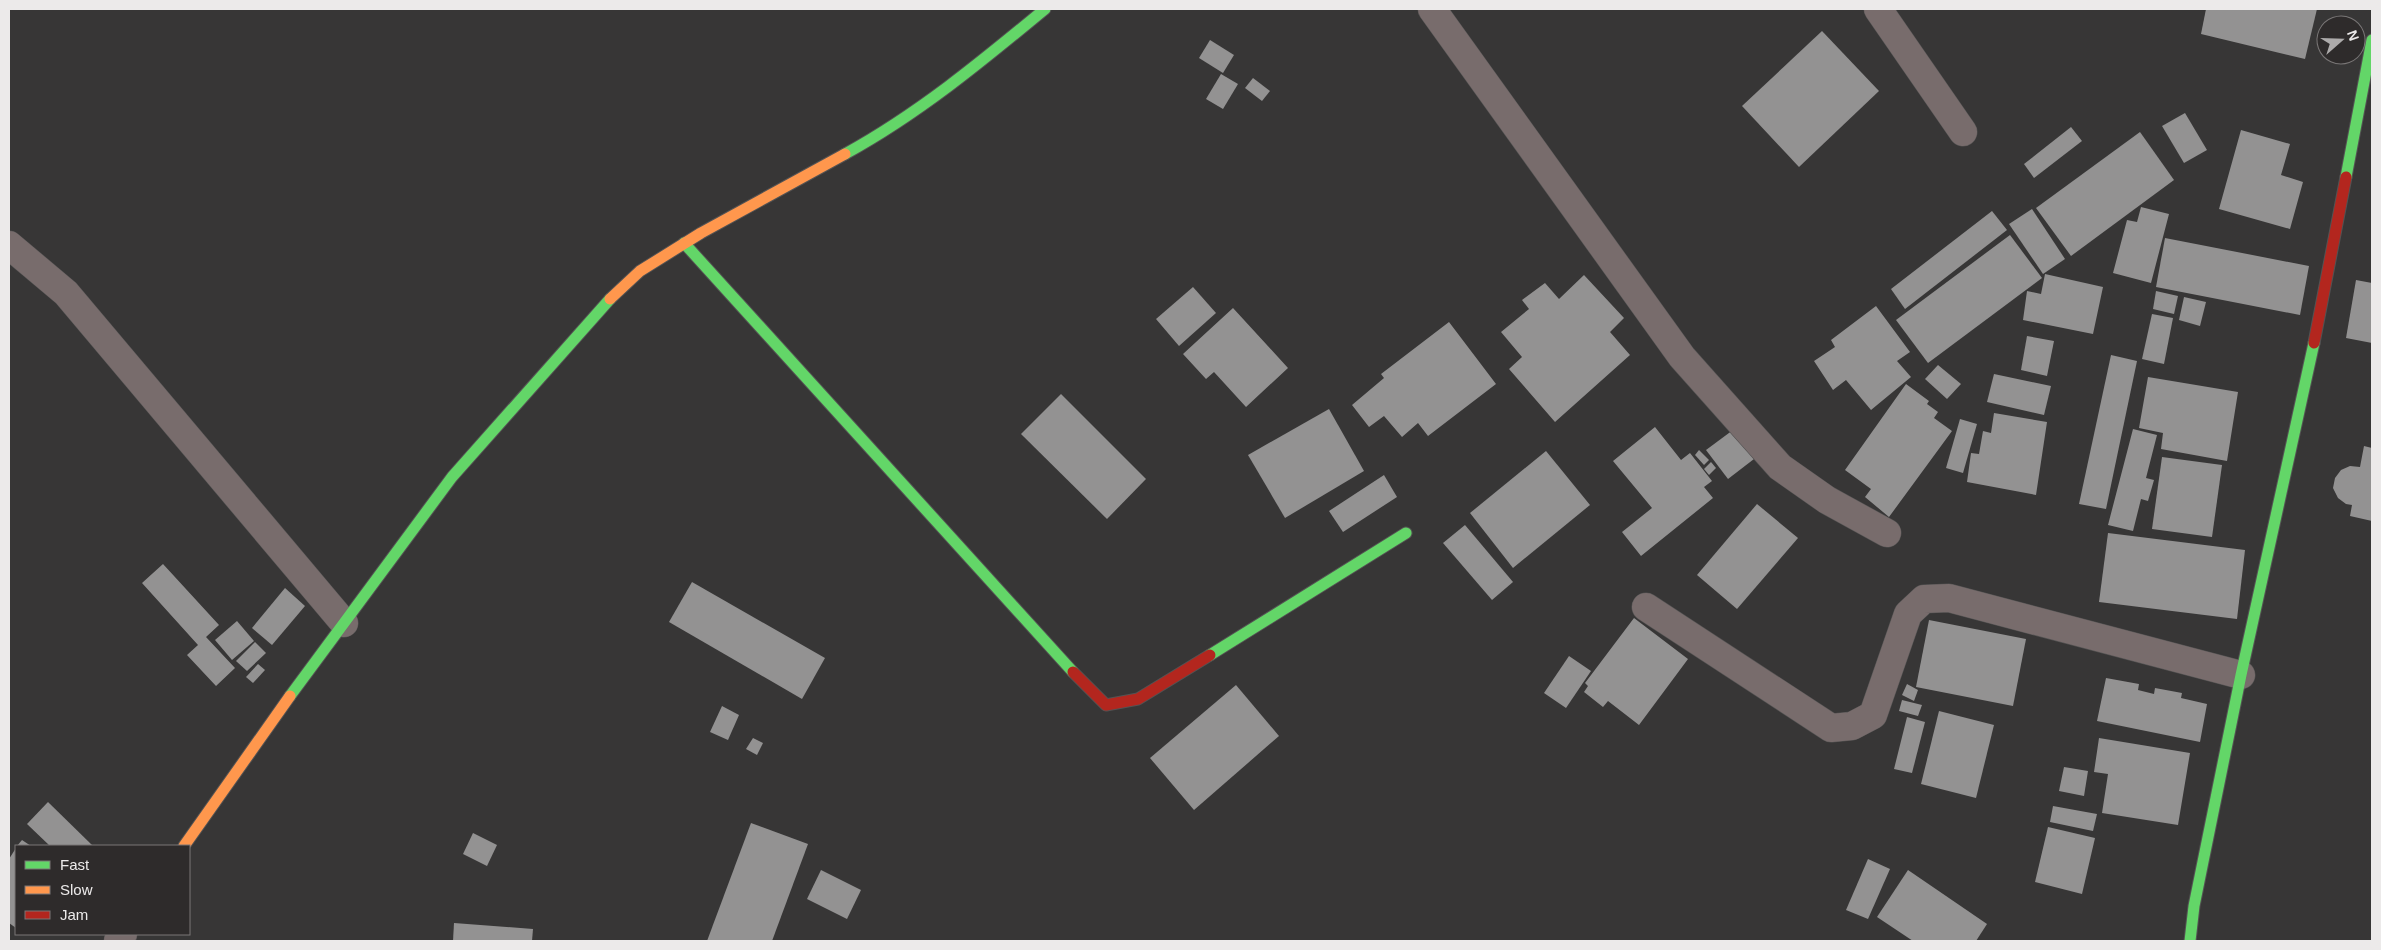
<svg xmlns="http://www.w3.org/2000/svg" width="2381" height="950" font-family="Arial,sans-serif">
<style>
.building{fill:#939292}
.lines{fill:none;stroke-linecap:round;stroke-linejoin:round}
.street-casing{stroke:#545353;stroke-width:29}
.fast-casing{stroke:#545353;stroke-width:13}
.slow-casing{stroke:#545353;stroke-width:13}
.jam-casing{stroke:#545353;stroke-width:13}
.street{stroke:#786c6c;stroke-width:28}
.fast{stroke:#63d668;stroke-width:11}
.slow{stroke:#ff974d;stroke-width:11}
.jam{stroke:#b3261e;stroke-width:11}
</style>
<rect width="100%" height="100%" fill="#373636"/>
<!-- building -->
<g class="building">
<path d="M2206 9H2317L2305 59 2201 34Z"/>
<path d="M1822 31 1879 91 1799 167 1742 106Z"/>
<path d="M1210 40 1234 55 1223 73 1199 58Z"/>
<path d="M1221 74 1238 84 1223 109 1206 99Z"/>
<path d="M1253 78 1270 91 1262 101 1245 88Z"/>
<path d="M2185 113 2207 150 2184 163 2162 126Z"/>
<path d="M2071 127 2082 141 2034 178 2024 164Z"/>
<path d="M2241 130 2290 144 2281 175 2303 182 2290 229 2219 209Z"/>
<path d="M2140 132 2174 180 2071 256 2036 208Z"/>
<path d="M2141 207 2169 214 2151 283 2113 273 2127 220 2137 222Z"/>
<path d="M2032 209 2065 259 2043 274 2009 224Z"/>
<path d="M1992 211 2007 230 1905 309 1891 289Z"/>
<path d="M2010 235 2042 278 1928 363 1896 320Z"/>
<path d="M2165 238 2309 266 2300 315 2156 287Z"/>
<path d="M2045 274 2103 287 2093 334 2023 320 2027 291 2041 294Z"/>
<path d="M1584 275 1624 318 1610 332 1630 355 1555 422 1509 369 1522 357 1501 332 1529 309 1522 300 1545 283 1559 299Z"/>
<path d="M2356 280 2372 283V343L2346 338Z"/>
<path d="M1193 287 1216 313 1179 346 1156 319Z"/>
<path d="M2156 291 2178 296 2174 314 2153 309Z"/>
<path d="M2184 297 2206 302 2200 326 2179 320Z"/>
<path d="M1876 306 1910 352 1897 361 1911 377 1871 410 1846 380 1833 390 1814 361 1835 347 1831 340Z"/>
<path d="M1233 308 1288 368 1246 407 1214 372 1206 379 1183 354Z"/>
<path d="M2152 314 2173 318 2164 364 2142 359Z"/>
<path d="M1449 322 1496 384 1428 436 1418 423 1402 437 1384 416 1369 427 1352 405 1384 378 1381 374Z"/>
<path d="M2027 336 2054 341 2047 376 2021 370Z"/>
<path d="M2111 355 2137 361 2106 509 2079 504Z"/>
<path d="M1938 365 1961 384 1947 399 1925 379Z"/>
<path d="M1994 374 2051 386 2044 415 1987 402Z"/>
<path d="M2148 377 2238 392 2227 461 2161 449 2163 433 2139 428Z"/>
<path d="M1906 384 1929 401 1927 404 1938 412 1934 418 1952 431 1889 517 1865 497 1871 489 1845 470Z"/>
<path d="M1061 394 1146 479 1107 519 1021 434Z"/>
<path d="M1329 409 1364 471 1285 518 1248 455Z"/>
<path d="M1994 413 2047 422 2036 495 1967 482 1971 453 1979 454 1983 431 1991 433Z"/>
<path d="M1960 419 1977 424 1963 473 1946 468Z"/>
<path d="M1655 427 1681 460 1690 453 1712 481 1704 487 1713 498 1641 556 1622 532 1652 508 1613 461Z"/>
<path d="M2133 429 2157 435 2146 478 2154 480 2148 501 2141 499 2133 531 2108 525Z"/>
<path d="M1733 430 1754 459 1728 479 1706 450Z"/>
<path d="M2364 446 2372 448V521L2350 516 2352 505 2346 504 2338 498 2333 488 2335 478 2341 470 2350 466 2360 467Z"/>
<path d="M1699 450 1709 460 1704 465 1695 455Z"/>
<path d="M1546 451 1590 505 1513 568 1470 513Z"/>
<path d="M2162 457 2222 465 2212 537 2152 529Z"/>
<path d="M1711 462 1716 468 1709 475 1704 469Z"/>
<path d="M1384 475 1397 497 1343 532 1329 511Z"/>
<path d="M1757 504 1798 538 1737 609 1697 575Z"/>
<path d="M1465 525 1513 582 1492 600 1443 543Z"/>
<path d="M2108 533 2245 550 2237 619 2099 602Z"/>
<path d="M163 564 219 625 206 637 235 668 216 686 187 655 198 645 142 583Z"/>
<path d="M692 582 825 658 802 699 669 622Z"/>
<path d="M285 588 305 606 272 645 252 628Z"/>
<path d="M1634 618 1688 659 1639 725 1608 701 1603 707 1584 692 1588 686 1585 683Z"/>
<path d="M1929 620 2026 639 2013 706 1916 687Z"/>
<path d="M237 621 254 641 232 660 215 640Z"/>
<path d="M255 642 266 653 247 671 236 661Z"/>
<path d="M1569 656 1591 671 1566 708 1544 693Z"/>
<path d="M258 664 265 670 253 683 246 677Z"/>
<path d="M2106 678 2139 684 2138 690 2154 694 2155 688 2182 693 2181 698 2207 704 2200 742 2097 721Z"/>
<path d="M1907 684 1918 690 1914 701 1902 695Z"/>
<path d="M1236 685 1279 736 1194 810 1150 758Z"/>
<path d="M1902 700 1922 705 1918 716 1899 711Z"/>
<path d="M722 706 739 715 728 740 710 732Z"/>
<path d="M1939 711 1994 725 1976 798 1921 784Z"/>
<path d="M1907 717 1925 722 1912 773 1894 769Z"/>
<path d="M753 738 763 743 757 755 746 749Z"/>
<path d="M2099 738 2190 753 2178 825 2102 813 2108 774 2094 772Z"/>
<path d="M2064 767 2088 771 2084 796 2059 791Z"/>
<path d="M48 802 93 846H50L27 824Z"/>
<path d="M2053 806 2097 814 2093 831 2050 822Z"/>
<path d="M751 823 808 844 772 941H707Z"/>
<path d="M2048 827 2095 838 2082 894 2035 882Z"/>
<path d="M473 833 497 845 487 866 463 854Z"/>
<path d="M22 840 31 846H17Z"/>
<path d="M16 848V928L9 923V859Z"/>
<path d="M1868 859 1890 869 1868 919 1846 910Z"/>
<path d="M821 870 861 890 847 919 807 899Z"/>
<path d="M1908 870 1987 924 1976 941H1913L1877 917Z"/>
<path d="M454 923 533 929 532 941H453Z"/>
</g>
<g class="lines">
<defs>
<g id="street">
<path d="M1432 9 1682 357 1780 467 1827 500 1887 533"/>
<path d="M1878 9 1963 132"/>
<path d="M9 245 66 293 344 623"/>
<path d="M1646 607 1831 728 1852 726 1873 715 1908 614 1924 599 1949 598 2241 675"/>
<path d="M118 941 123 934"/>
</g>
<g id="fast">
<path d="M845 154C918 114 981 62 1045 9"/>
<path d="M2346 177 2372 40"/>
<path d="M684 243 1073 672"/>
<path d="M1210 655 1406 533"/>
<path d="M290 696 452 477 610 299"/>
<path d="M2190 941 2194 906 2241 675 2314 343"/>
</g>
<g id="slow">
<path d="M610 299 640 271 701 233 845 154"/>
<path d="M184 846 290 696"/>
</g>
<g id="jam">
<path d="M2314 343 2346 177"/>
<path d="M1073 672 1106 705 1138 699 1210 655"/>
</g>
</defs>
<!-- street casing -->
<use href="#street" class="street-casing"/>
<!-- fast casing -->
<use href="#fast" class="fast-casing"/>
<!-- slow casing -->
<use href="#slow" class="slow-casing"/>
<!-- jam casing -->
<use href="#jam" class="jam-casing"/>
<!-- street -->
<use href="#street" class="street"/>
<!-- fast -->
<use href="#fast" class="fast"/>
<!-- slow -->
<use href="#slow" class="slow"/>
<!-- jam -->
<use href="#jam" class="jam"/>
</g>
<!-- border -->
<rect width="2381" height="950" fill="none" stroke="#eceaea" stroke-width="20"/>
<!-- legend -->
<rect x="15" y="845" width="175" height="90" fill="#2e2b2b" stroke="#7a7777"/>
<rect x="25" y="861" width="25" height="8" fill="#63d668" stroke="#7a7777"/>
<text x="60" y="870" font-size="15" fill="#eceaea">Fast</text>
<rect x="25" y="886" width="25" height="8" fill="#ff974d" stroke="#7a7777"/>
<text x="60" y="895" font-size="15" fill="#eceaea">Slow</text>
<rect x="25" y="911" width="25" height="8" fill="#b3261e" stroke="#7a7777"/>
<text x="60" y="920" font-size="15" fill="#eceaea">Jam</text>
<!-- north arrow -->
<g transform="translate(2341 40) rotate(70)"><circle r="24" fill="#2e2b2b" stroke="#7a7777"/>
<path d="M0-4L9 19L0 12L-9 19Z" fill="#adabab"/>
<text y="-8" font-size="14" font-weight="bold" text-anchor="middle" fill="#eceaea">N</text>
</g>
</svg>
